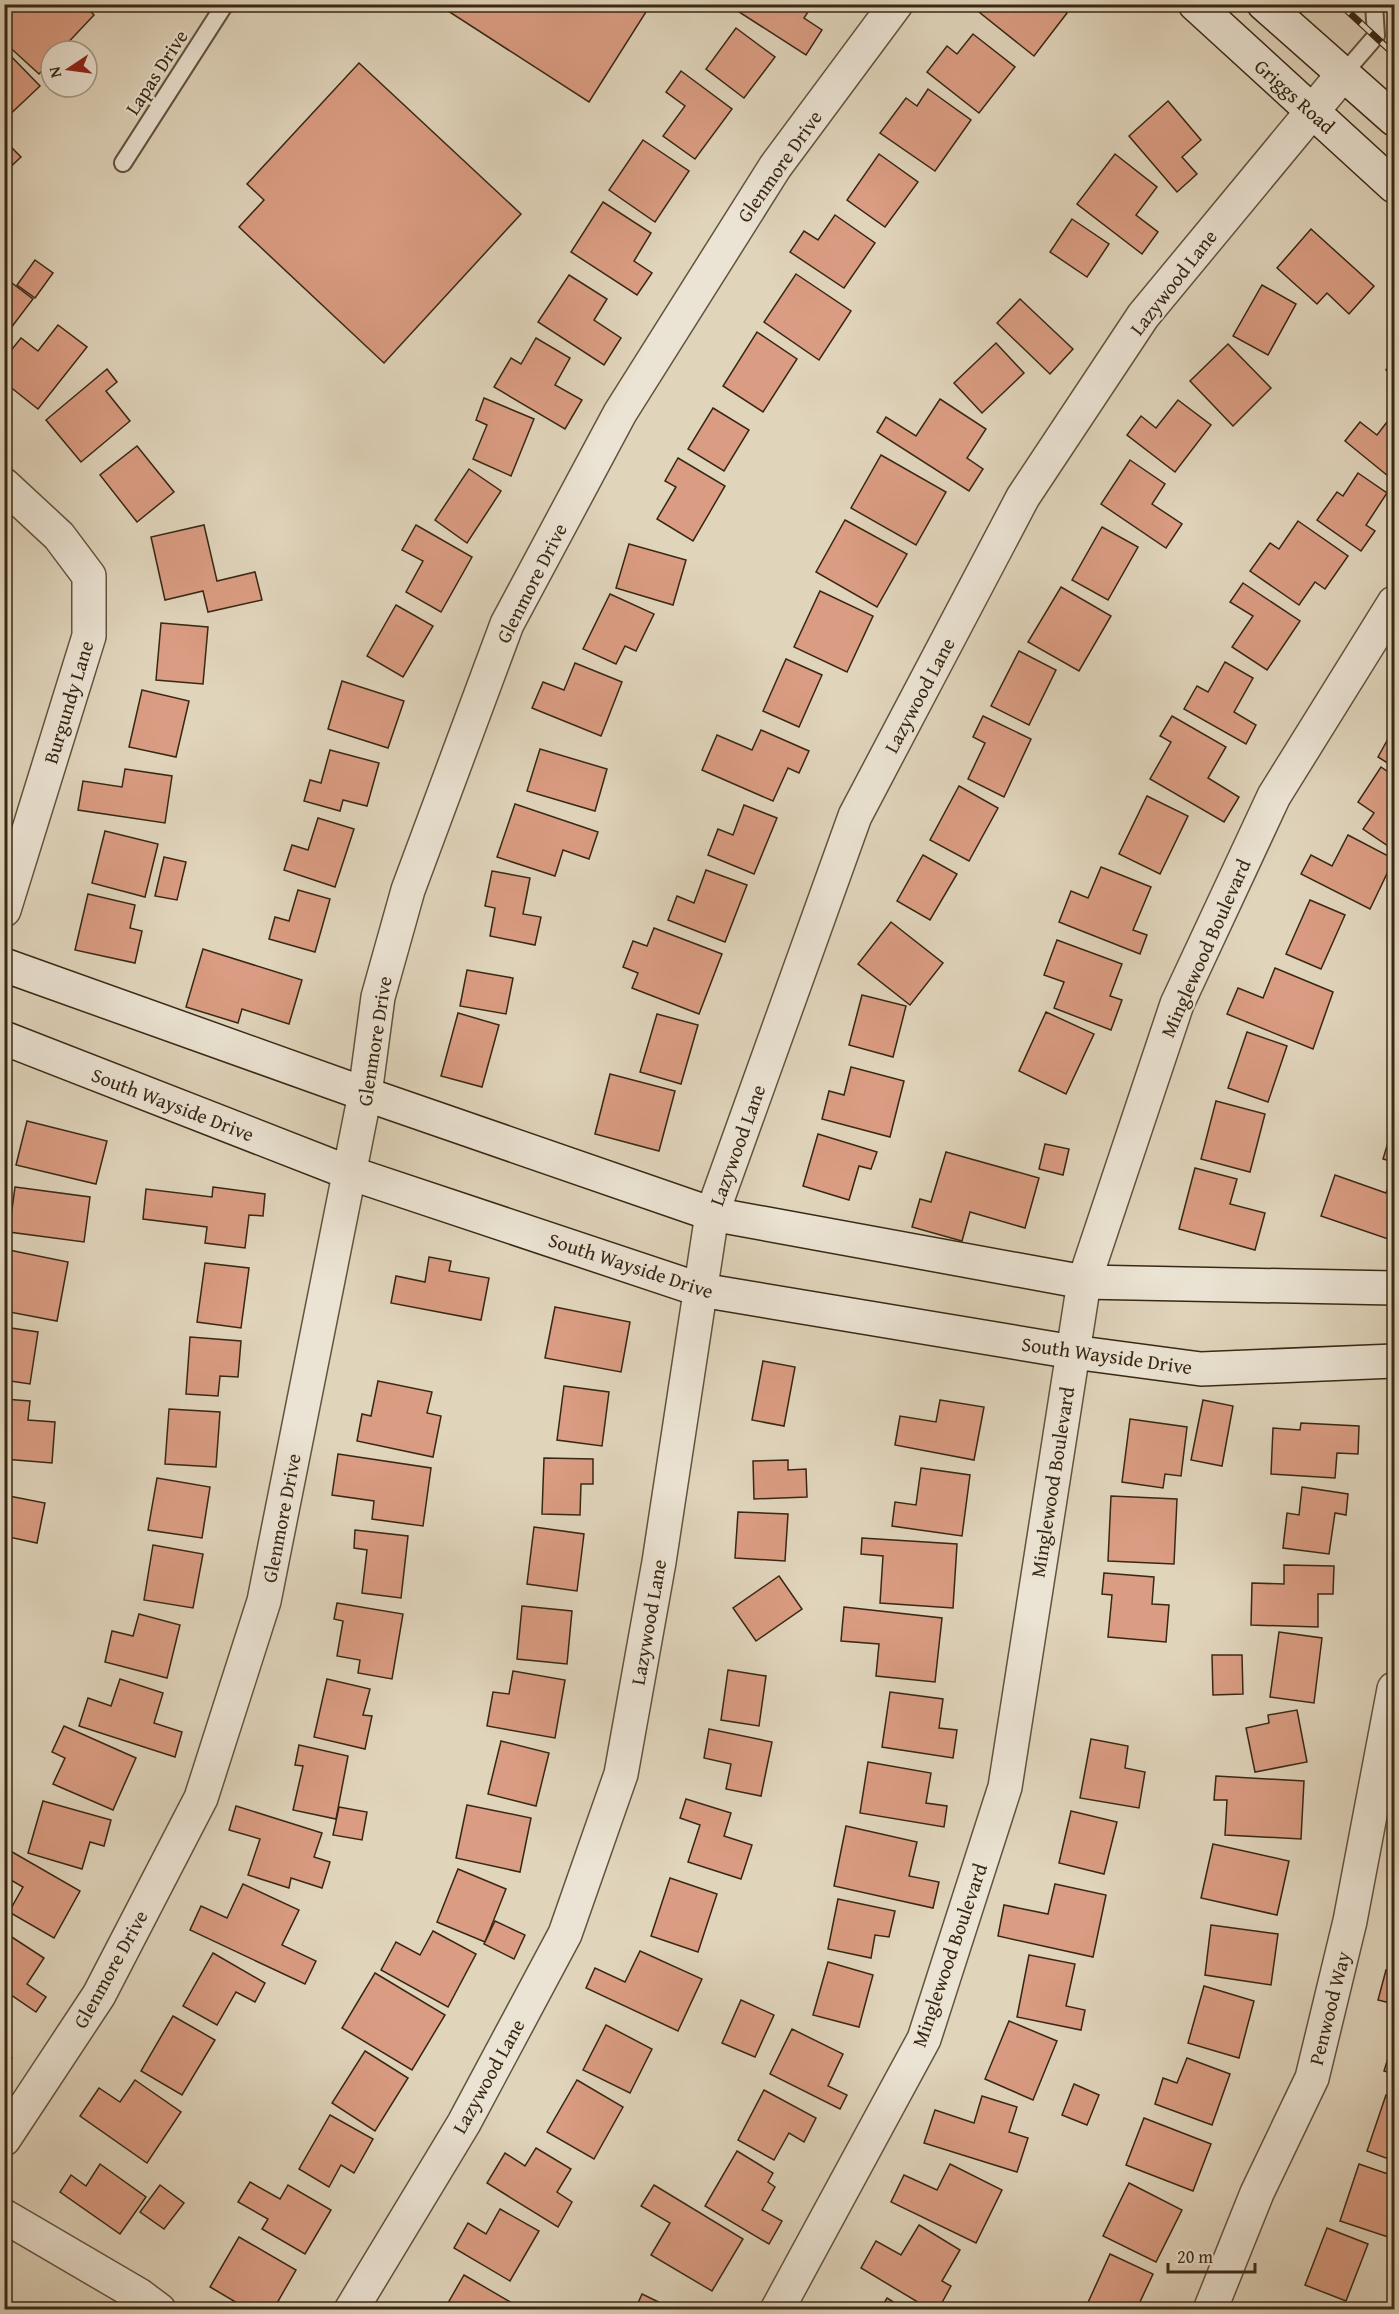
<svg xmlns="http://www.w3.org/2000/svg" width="1399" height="2314" font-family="'Gentium Book Plus',serif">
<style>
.building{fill:#da9c82;stroke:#382813;stroke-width:1.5}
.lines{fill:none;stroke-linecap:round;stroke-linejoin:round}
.service-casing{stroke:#62533d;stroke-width:20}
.minor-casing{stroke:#62533d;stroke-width:36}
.secondary-casing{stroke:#382813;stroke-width:36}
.service{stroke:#ebe3d3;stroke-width:16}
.minor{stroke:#ebe3d3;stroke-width:33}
.secondary{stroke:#ebe3d3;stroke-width:33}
.rail-casing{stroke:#382813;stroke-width:7}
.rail{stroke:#ebe3d3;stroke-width:4.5;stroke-dasharray:14;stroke-linecap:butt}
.labels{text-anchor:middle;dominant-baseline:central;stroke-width:4.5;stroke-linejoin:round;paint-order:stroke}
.street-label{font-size:20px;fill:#382813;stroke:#ebe3d3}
</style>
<rect width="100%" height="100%" fill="#e0d4bb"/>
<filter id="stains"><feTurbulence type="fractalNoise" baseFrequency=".00333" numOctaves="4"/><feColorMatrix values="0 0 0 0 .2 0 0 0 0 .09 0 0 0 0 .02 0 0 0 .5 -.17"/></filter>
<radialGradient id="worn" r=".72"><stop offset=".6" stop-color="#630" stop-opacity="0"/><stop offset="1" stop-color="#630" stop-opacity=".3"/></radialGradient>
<!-- building -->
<g class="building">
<path d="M4 4H84L94 15 60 51H51V61L39 74 4 42Z"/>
<path d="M452 4H651L589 102 448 11Z"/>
<path d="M740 4H813L804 18 822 30 806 55 736 10Z"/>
<path d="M969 4H1057L1067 13 1034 56Z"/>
<path d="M736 28 775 57 744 98 706 69Z"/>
<path d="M973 34 1015 67 979 113 927 72 947 46 957 54Z"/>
<path d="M4 49 40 86 4 120Z"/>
<path d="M359 63 521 214 384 363 239 227 264 200 247 184Z"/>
<path d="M681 71 732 109 695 159 663 136 685 106 666 92Z"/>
<path d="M928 89 971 120 935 171 880 133 906 98 917 106Z"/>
<path d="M1168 101 1201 140 1182 157 1197 174 1177 192 1129 136Z"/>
<path d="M4 140 21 157 4 173Z"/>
<path d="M643 140 689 171 655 222 609 190Z"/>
<path d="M879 154 918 182 885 227 847 200Z"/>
<path d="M1115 154 1157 187 1136 215 1158 232 1142 254 1077 204Z"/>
<path d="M603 202 651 233 634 261 652 273 637 295 571 252Z"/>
<path d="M835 215 875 243 844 288 790 252 804 231 818 240Z"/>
<path d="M1072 219 1109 244 1087 277 1050 252Z"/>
<path d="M1311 229 1374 286 1349 314 1327 293 1317 304 1277 268Z"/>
<path d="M35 260 53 273 35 298 17 285Z"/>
<path d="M796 274 851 311 819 360 764 322Z"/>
<path d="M569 275 607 299 594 320 621 338 604 365 538 322Z"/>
<path d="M4 277 33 299 4 337Z"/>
<path d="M1262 285 1296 304 1268 355 1233 336Z"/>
<path d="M1020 299 1073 349 1050 374 997 323Z"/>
<path d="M58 325 87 347 38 409 4 382V359L21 338 38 351Z"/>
<path d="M757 332 797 359 763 412 723 386Z"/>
<path d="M536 338 570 358 555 385 582 400 565 429 494 387 511 358 521 364Z"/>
<path d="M996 343 1024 373 982 413 954 383Z"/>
<path d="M1228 344 1271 388 1233 426 1190 381Z"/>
<path d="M1394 359V377L1386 370Z"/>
<path d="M107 369 117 382 106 391 130 421 81 462 46 420Z"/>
<path d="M484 398 534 419 511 476 473 459 487 425 476 420Z"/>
<path d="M940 399 986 429 967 458 983 469 969 491 877 432 886 417 916 436Z"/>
<path d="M1178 400 1211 425 1175 472 1127 435 1141 416 1156 428Z"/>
<path d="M713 408 749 430 724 471 688 449Z"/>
<path d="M1394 413V468L1388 476 1345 441 1360 422 1377 435Z"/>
<path d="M137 446 174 492 137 522 100 475Z"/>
<path d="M881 455 946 492 916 545 851 508Z"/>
<path d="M678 458 725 486 693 541 657 519 676 487 665 481Z"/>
<path d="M1130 460 1165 484 1152 504 1182 524 1166 548 1101 504Z"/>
<path d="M469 469 501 491 467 543 435 520Z"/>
<path d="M1358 473 1387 493 1366 525 1375 531 1361 551 1317 520 1337 492 1343 496Z"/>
<path d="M845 520 907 554 877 607 816 572Z"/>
<path d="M1298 521 1348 556 1325 589 1315 582 1299 605 1250 571 1270 543 1279 549Z"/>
<path d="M204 525 217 581 255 572 262 600 208 612 203 591 165 600 151 537Z"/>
<path d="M416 525 472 557 441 612 406 592 423 561 402 550Z"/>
<path d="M1102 527 1138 547 1108 600 1072 580Z"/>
<path d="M629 544 686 560 673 605 616 588Z"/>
<path d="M1243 583 1300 621 1267 670 1232 647 1253 616 1230 602Z"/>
<path d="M1061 587 1111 616 1079 671 1028 642Z"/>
<path d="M820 591 873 616 847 672 794 647Z"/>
<path d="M610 594 654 614 636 651 625 646 616 664 583 649Z"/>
<path d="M396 605 433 626 403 677 367 656Z"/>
<path d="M4 615 11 652 4 653Z"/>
<path d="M161 623 208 627 203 684 156 680Z"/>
<path d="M1019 651 1056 670 1029 725 991 706Z"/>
<path d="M786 659 822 675 799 727 763 711Z"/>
<path d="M1225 662 1253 678 1234 712 1256 725 1246 744 1184 709 1197 686 1208 692Z"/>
<path d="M575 663 622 682 601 736 532 708 543 682 564 690Z"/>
<path d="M342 681 404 701 388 748 328 729Z"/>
<path d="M142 690 189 701 176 757 129 747Z"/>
<path d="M983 716 1031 739 1004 797 968 779 985 743 973 737Z"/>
<path d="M1172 716 1226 747 1208 778 1239 797 1224 822 1150 779 1171 742 1160 736Z"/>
<path d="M1394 728V767L1378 757Z"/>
<path d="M761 730 809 751 799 773 788 768 773 801 702 770 717 735 752 750Z"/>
<path d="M540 749 607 769 595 811 527 791Z"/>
<path d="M330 750 379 763 367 806 343 800 340 811 304 801 310 780 321 783Z"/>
<path d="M1381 767 1394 776V850L1363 829 1374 813 1358 802Z"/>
<path d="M125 769 172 776 165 823 78 810 83 781 122 787Z"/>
<path d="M959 786 998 808 969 861 930 840Z"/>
<path d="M1147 796 1188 816 1160 874 1119 854Z"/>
<path d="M515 804 598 832 589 859 563 850 555 876 497 857Z"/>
<path d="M744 805 777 818 754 874 708 855 718 829 733 835Z"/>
<path d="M318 818 354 829 335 887 284 870 292 845 308 850Z"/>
<path d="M105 831 158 844 145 897 92 883Z"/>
<path d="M1348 835 1394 859 1370 909 1301 874 1311 855 1332 866Z"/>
<path d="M923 855 957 874 930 920 897 901Z"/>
<path d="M164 857 186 862 177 900 155 896Z"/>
<path d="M1101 867 1151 887 1133 930 1147 935 1140 954 1059 922 1071 891 1088 898Z"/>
<path d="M706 870 747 885 725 942 668 920 677 896 694 903Z"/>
<path d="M492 871 530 878 523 914 541 917 535 945 490 936 495 908 485 906Z"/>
<path d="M298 890 330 899 315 952 269 939 275 917 289 921Z"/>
<path d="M88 894 135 905 130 928 142 931 135 963 75 950Z"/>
<path d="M1310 900 1345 915 1321 969 1286 954Z"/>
<path d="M891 922 943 963 910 1005 858 964Z"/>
<path d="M654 928 722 954 699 1014 632 988 638 973 623 967 633 941 647 946Z"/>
<path d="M1057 940 1122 964 1110 996 1122 1000 1111 1030 1054 1008 1064 982 1044 975Z"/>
<path d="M203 949 302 980 289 1024 242 1009 238 1023 186 1007Z"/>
<path d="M1275 968 1333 992 1313 1049 1227 1014 1238 988 1263 998Z"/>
<path d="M467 970 513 978 506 1014 460 1006Z"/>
<path d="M862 995 906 1006 893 1057 849 1045Z"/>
<path d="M1046 1012 1094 1034 1066 1094 1019 1071Z"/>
<path d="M458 1013 499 1025 482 1087 441 1076Z"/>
<path d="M657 1014 698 1025 681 1084 640 1072Z"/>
<path d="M1247 1032 1287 1046 1268 1102 1228 1088Z"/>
<path d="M851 1067 904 1081 890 1137 822 1119 829 1091 844 1095Z"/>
<path d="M610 1074 675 1091 659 1151 595 1134Z"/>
<path d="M1216 1101 1265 1114 1250 1172 1201 1159Z"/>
<path d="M27 1121 107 1141 96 1184 16 1165Z"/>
<path d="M1394 1123V1162L1383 1159Z"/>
<path d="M818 1134 877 1152 871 1169 859 1166 849 1200 803 1186Z"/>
<path d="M1045 1144 1069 1149 1063 1175 1039 1169Z"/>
<path d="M946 1152 1039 1178 1025 1228 970 1212 962 1241 912 1227 920 1199 931 1202Z"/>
<path d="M1195 1168 1237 1179 1230 1204 1265 1213 1255 1250 1179 1229Z"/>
<path d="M1335 1175 1386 1193 1390 1182 1394 1183V1241L1321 1216Z"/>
<path d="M15 1187 90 1197 84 1242 9 1232Z"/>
<path d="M213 1187 265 1194 263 1216 249 1215 245 1248 205 1243 207 1227 143 1219 146 1189 212 1197Z"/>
<path d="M9 1250 68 1262 57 1321 4 1311V1272Z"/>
<path d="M429 1257 451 1261 449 1271 489 1278 481 1320 391 1303 396 1276 425 1282Z"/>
<path d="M205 1263 249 1268 241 1328 197 1322Z"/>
<path d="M555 1307 630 1322 621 1372 545 1358Z"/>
<path d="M4 1327 38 1332 30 1384 4 1380Z"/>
<path d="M190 1337 241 1341 238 1377 220 1376 218 1396 186 1394Z"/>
<path d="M763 1361 795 1367 784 1426 752 1420Z"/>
<path d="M378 1381 432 1392 427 1413 441 1416 433 1457 357 1441 362 1414 371 1416Z"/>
<path d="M564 1386 609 1392 602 1446 557 1440Z"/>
<path d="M4 1399 30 1401 28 1420 55 1422 52 1463 4 1459Z"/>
<path d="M940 1400 984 1407 974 1460 895 1445 900 1416 936 1422Z"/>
<path d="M1203 1400 1233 1406 1222 1466 1191 1460Z"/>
<path d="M169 1409 220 1412 216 1467 165 1464Z"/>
<path d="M1130 1419 1187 1427 1181 1476 1165 1474 1163 1488 1122 1482Z"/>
<path d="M1301 1423 1359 1426 1358 1454 1337 1453 1335 1478 1271 1474 1273 1428 1300 1430Z"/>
<path d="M338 1454 431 1468 423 1526 372 1519 374 1501 332 1495Z"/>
<path d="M544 1458 593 1459V1484H581L580 1515 542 1514Z"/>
<path d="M788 1460V1470L806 1469 807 1497 754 1499 753 1461Z"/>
<path d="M921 1468 970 1475 962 1536 892 1526 895 1502 916 1505Z"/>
<path d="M157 1478 210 1487 202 1538 148 1530Z"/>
<path d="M1302 1487 1348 1494 1346 1515 1335 1513 1329 1554 1283 1548 1287 1513 1299 1515Z"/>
<path d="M4 1495 45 1503 37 1543 4 1536Z"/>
<path d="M1111 1496 1177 1499 1174 1564 1108 1561Z"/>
<path d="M738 1512 788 1514 785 1561 735 1558Z"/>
<path d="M534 1527 584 1534 577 1591 527 1584Z"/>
<path d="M355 1530 408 1536 401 1598 362 1593 367 1550 354 1548Z"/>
<path d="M862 1538 957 1544 953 1608 880 1603 883 1556 861 1554Z"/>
<path d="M153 1545 203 1554 193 1608 144 1600Z"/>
<path d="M1284 1565 1334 1566 1333 1594H1318V1627L1251 1625 1252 1583 1284 1584Z"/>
<path d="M1104 1573 1154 1577 1152 1604 1169 1605 1166 1642 1108 1637 1112 1595 1102 1594Z"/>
<path d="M779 1576 802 1609 756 1641 733 1608Z"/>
<path d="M337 1603 403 1614 392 1679 358 1673 360 1660 337 1656 343 1621 334 1619Z"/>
<path d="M522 1606 572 1611 567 1664 517 1659Z"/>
<path d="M844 1607 942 1618 935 1682 876 1676 879 1644 841 1641Z"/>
<path d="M139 1614 180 1625 167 1678 105 1662 112 1631 133 1636Z"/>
<path d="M1279 1632 1322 1638 1314 1703 1270 1697Z"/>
<path d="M1212 1655H1242L1243 1694 1213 1695Z"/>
<path d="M728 1670 766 1676 759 1726 721 1720Z"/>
<path d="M513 1671 565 1680 555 1738 487 1726 493 1692 509 1694Z"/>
<path d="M120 1679 163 1693 154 1723 182 1732 175 1757 79 1726 88 1698 111 1706Z"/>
<path d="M327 1679 370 1689 363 1715 372 1716 365 1749 314 1737Z"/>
<path d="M890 1692 943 1699 939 1728 957 1730 953 1758 882 1747Z"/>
<path d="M1297 1710 1307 1762 1255 1772 1246 1728 1269 1723 1268 1715Z"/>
<path d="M64 1726 136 1758 113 1810 53 1784 65 1758 52 1752Z"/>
<path d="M709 1729 772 1742 761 1796 726 1789 731 1764 704 1758Z"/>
<path d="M1091 1739 1128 1746 1125 1768 1145 1772 1139 1808 1080 1798Z"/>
<path d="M501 1741 549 1753 536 1806 488 1794Z"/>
<path d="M299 1745 348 1756 336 1819 293 1810 303 1766 295 1765Z"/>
<path d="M868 1762 931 1773 926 1803 947 1806 944 1827 860 1813Z"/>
<path d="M1216 1776 1304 1781 1301 1839 1225 1835 1227 1800H1214Z"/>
<path d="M686 1799 731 1813 724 1836 752 1845 741 1879 688 1862 700 1825 680 1818Z"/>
<path d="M43 1801 111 1820 104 1846 90 1842 82 1869 28 1853Z"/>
<path d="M467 1805 531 1818 520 1872 456 1858Z"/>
<path d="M236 1806 322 1833 314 1857 330 1862 322 1888 291 1878 289 1888 248 1875 260 1839 229 1830Z"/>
<path d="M339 1807 367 1812 362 1840 333 1835Z"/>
<path d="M1071 1811 1117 1822 1104 1874 1059 1863Z"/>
<path d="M846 1826 917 1842 909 1876 939 1882 933 1908 834 1886Z"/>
<path d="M1213 1844 1289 1861 1277 1915 1201 1898Z"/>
<path d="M7 1849 80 1891 54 1938 9 1912 23 1887 4 1876V1855Z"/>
<path d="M458 1869 506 1889 485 1942 437 1922Z"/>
<path d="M670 1878 717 1894 698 1952 651 1936Z"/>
<path d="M243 1884 299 1910 282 1945 316 1961 305 1984 190 1930 201 1906 227 1918Z"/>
<path d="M1055 1884 1106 1895 1093 1957 998 1936 1004 1905 1048 1914Z"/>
<path d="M838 1899 895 1911 889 1937 875 1935 871 1958 828 1949Z"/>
<path d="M495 1921 525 1935 514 1959 484 1944Z"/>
<path d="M1211 1925 1278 1934 1271 1985 1205 1975Z"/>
<path d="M433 1931 476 1954 448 2007 381 1970 396 1942 420 1955Z"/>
<path d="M4 1932 44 1958 27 1984 46 1997 36 2012 4 1990Z"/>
<path d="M640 1951 702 1979 678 2031 586 1988 595 1968 625 1982Z"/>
<path d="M213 1953 265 1983 255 2002 236 1992 217 2025 183 2006Z"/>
<path d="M1029 1955 1075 1964 1066 2006 1085 2010 1081 2030 1017 2017Z"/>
<path d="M828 1962 873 1975 859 2027 813 2015Z"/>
<path d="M1386 1970 1394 1972V2004L1378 2000Z"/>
<path d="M375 1973 445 2015 412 2070 342 2028Z"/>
<path d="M1204 1986 1254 2001 1239 2058 1188 2043Z"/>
<path d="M741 2000 774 2015 755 2057 722 2043Z"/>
<path d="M173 2016 215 2040 182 2095 141 2071Z"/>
<path d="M1009 2021 1057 2041 1033 2100 985 2079Z"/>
<path d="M606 2025 652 2049 630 2093 583 2070Z"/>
<path d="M792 2029 843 2054 828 2086 847 2095 840 2109 770 2074Z"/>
<path d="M1394 2039V2074L1384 2071Z"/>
<path d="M365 2051 408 2078 375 2131 332 2103Z"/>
<path d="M4 2053 12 2058 4 2069Z"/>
<path d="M1187 2058 1230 2074 1212 2125 1155 2104 1163 2078 1177 2083Z"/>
<path d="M135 2080 181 2112 147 2163 80 2116 99 2088 120 2102Z"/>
<path d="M577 2080 623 2107 594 2159 547 2132Z"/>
<path d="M1074 2084 1099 2095 1087 2125 1062 2115Z"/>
<path d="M764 2090 816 2118 804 2142 789 2133 774 2160 738 2140Z"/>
<path d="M1386 2095 1394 2098V2161L1367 2151Z"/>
<path d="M982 2096 1017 2107 1009 2132 1028 2138 1017 2172 924 2143 935 2110 974 2123Z"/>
<path d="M330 2115 373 2139 354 2173 341 2165 329 2187 299 2169Z"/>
<path d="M1144 2118 1211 2144 1193 2191 1126 2165Z"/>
<path d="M536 2148 571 2169 557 2192 572 2202 558 2227 487 2183 505 2153 525 2166Z"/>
<path d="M737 2151 773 2173 768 2182 775 2187 762 2210 782 2221 769 2244 705 2206Z"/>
<path d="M100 2164 146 2197 120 2234 60 2192 71 2175 86 2186Z"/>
<path d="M950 2164 1002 2190 976 2243 891 2202 904 2175 937 2190Z"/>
<path d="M1359 2164 1394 2176V2239L1340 2221Z"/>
<path d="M250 2182 280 2199 288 2185 331 2210 305 2254 262 2229 268 2219 238 2202Z"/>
<path d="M1129 2183 1182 2210 1156 2262 1103 2236Z"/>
<path d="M160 2185 184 2203 164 2229 140 2212Z"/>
<path d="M654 2185 743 2239 712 2291 651 2255 670 2223 641 2206Z"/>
<path d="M500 2209 539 2231 510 2281 454 2248 468 2223 486 2234Z"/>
<path d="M919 2225 960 2250 942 2281 951 2286 938 2310H931L861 2268 876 2241 901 2255Z"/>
<path d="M1327 2228 1368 2244 1346 2301 1305 2285Z"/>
<path d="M239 2237 296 2270 273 2310H249L210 2287Z"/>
<path d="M1110 2254 1153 2274 1140 2302 1156 2310 1085 2309Z"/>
<path d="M464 2275 524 2310H444Z"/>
<path d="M642 2294 675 2310H635Z"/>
<path d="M887 2298 906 2310H880Z"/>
</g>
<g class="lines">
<defs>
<g id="service">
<path d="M1344 73 1376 36 1374 4"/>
<path d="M123 163 225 4"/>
</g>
<g id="minor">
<path d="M4 485 59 536 89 576V636L4 910"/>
<path d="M4 2139 99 1995 201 1798 264 1601 365 1094 378 997 408 890 507 624 620 413 775 167 896 4"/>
<path d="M4 2216 139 2295 159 2310"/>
<path d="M351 2310 464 2123 565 1934 621 1774 659 1562 712 1214 855 816 1023 497 1143 316 1344 73"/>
<path d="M777 2310 924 2039 1005 1787 1084 1282 1177 1004 1274 796 1394 603"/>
<path d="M1210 2310 1257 2193 1312 2078 1350 1921 1394 1689"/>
</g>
<g id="secondary">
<path d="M1195 4 1394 186"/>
<path d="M1264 4 1394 119"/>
<path d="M4 965 365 1094 712 1214 1084 1282 1394 1288"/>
<path d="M4 1038 350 1173 701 1290 1073 1352 1201 1369 1394 1361"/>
</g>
</defs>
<!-- service casing -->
<use href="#service" class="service-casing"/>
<!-- minor casing -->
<use href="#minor" class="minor-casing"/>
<!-- secondary casing -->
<use href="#secondary" class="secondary-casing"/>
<!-- service -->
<use href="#service" class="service"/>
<!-- minor -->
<use href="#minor" class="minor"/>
<!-- secondary -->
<use href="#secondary" class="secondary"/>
<defs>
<path id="rail" d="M1340 4 1394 54"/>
</defs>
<!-- rail casing -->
<use href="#rail" class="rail-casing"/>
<!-- rail -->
<use href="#rail" class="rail"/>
</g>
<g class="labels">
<!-- street labels -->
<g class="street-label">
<text transform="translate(156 72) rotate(-57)">Lapas Drive</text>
<text transform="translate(1295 96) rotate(42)">Griggs Road</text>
<text transform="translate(779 166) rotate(-55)">Glenmore Drive</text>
<text transform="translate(1173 282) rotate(-52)">Lazywood Lane</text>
<text transform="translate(531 583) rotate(-63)">Glenmore Drive</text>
<text transform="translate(919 695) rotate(-62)">Lazywood Lane</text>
<text transform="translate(68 702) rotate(-73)">Burgundy Lane</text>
<text transform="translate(1205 948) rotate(-66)">Minglewood Boulevard</text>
<text transform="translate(374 1041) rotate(-81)">Glenmore Drive</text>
<text transform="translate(173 1104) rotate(21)">South Wayside Drive</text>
<text transform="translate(737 1145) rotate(-70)">Lazywood Lane</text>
<text transform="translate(631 1265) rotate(18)">South Wayside Drive</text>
<text transform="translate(1107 1355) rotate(8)">South Wayside Drive</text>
<text transform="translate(1052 1482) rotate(-81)">Minglewood Boulevard</text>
<text transform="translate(281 1518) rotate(-79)">Glenmore Drive</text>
<text transform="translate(648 1622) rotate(-80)">Lazywood Lane</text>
<text transform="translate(949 1955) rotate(-71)">Minglewood Boulevard</text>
<text transform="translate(110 1969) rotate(-61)">Glenmore Drive</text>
<text transform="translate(1329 2008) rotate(-76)">Penwood Way</text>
<text transform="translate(488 2076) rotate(-61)">Lazywood Lane</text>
</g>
</g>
<!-- margin -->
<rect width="1399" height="2314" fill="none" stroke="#e0d4bb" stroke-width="24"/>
<rect x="6" y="6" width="1387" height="2302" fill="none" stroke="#382813" stroke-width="3"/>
<rect x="12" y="12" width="1375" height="2290" fill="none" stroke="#382813" stroke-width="1.5"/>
<!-- north arrow -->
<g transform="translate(69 69) rotate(257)"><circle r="28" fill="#ebe3d3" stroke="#a39886" stroke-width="1.5"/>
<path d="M0-4.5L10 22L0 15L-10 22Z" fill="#8f2418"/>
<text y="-9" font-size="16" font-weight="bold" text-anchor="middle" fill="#382813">N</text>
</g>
<!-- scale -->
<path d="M1168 2263v9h87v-9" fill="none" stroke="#382813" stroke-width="3"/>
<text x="1177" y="2263" font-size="18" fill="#382813" stroke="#ebe3d3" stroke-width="4.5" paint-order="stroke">20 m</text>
<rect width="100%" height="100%" filter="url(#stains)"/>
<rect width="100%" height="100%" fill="url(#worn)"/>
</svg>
